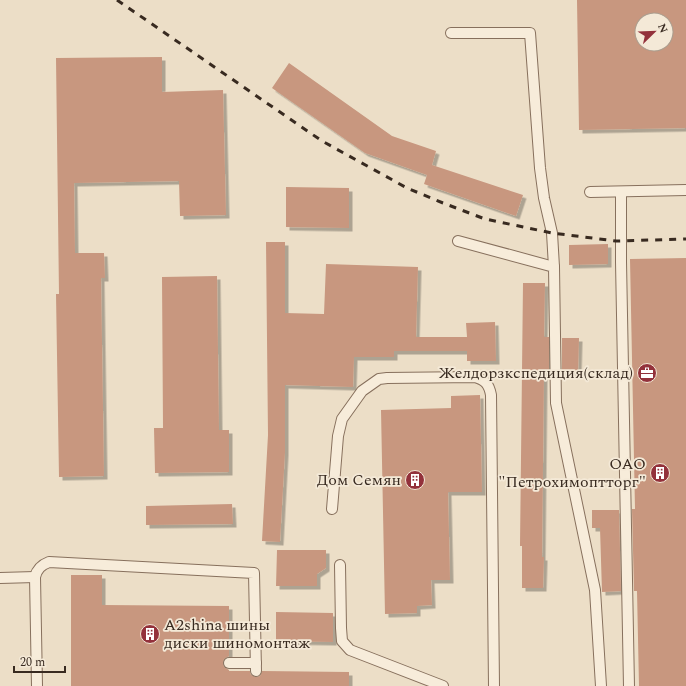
<svg xmlns="http://www.w3.org/2000/svg" width="686" height="686" font-family="Spectral,serif">
<style>
.building{fill:#c8977f;fill-rule:evenodd;filter:url(#shadow)}
.lines{fill:none;stroke-linecap:round;stroke-linejoin:round}
.service-casing{stroke:#87705d;stroke-width:12}
.service{stroke:#f7ecda;stroke-width:10}
.rail{stroke:#382a20;stroke-width:3;stroke-dasharray:7 7;stroke-linecap:butt}
.labels{text-anchor:middle;dominant-baseline:central;stroke-width:3.5;stroke-linejoin:round;paint-order:stroke}
.poi-label{font-size:16px;fill:#382a20;stroke:#f4e9d7;text-anchor:end}
</style>
<defs>
<filter id="shadow"><feDropShadow dx="3.5" dy="3.5" stdDeviation="0" flood-color="#0004"/></filter>
</defs>
<rect width="100%" height="100%" fill="#ecdec7"/>
<!-- building -->
<g class="building">
<path d="M577 0H686V128L579 130ZM642 20H666V44H642Z"/>
<path d="M162 57V92L223 90 226 215 180 216 179 181 74 183 75 253H104L105 278H101L104 476 59 477 56 294H59L56 58Z"/>
<path d="M289 63 392 136 436 151 432 165 523 195 516 216 424 184 427 175 365 153 272 88Z"/>
<path d="M286 187 349 188V228L286 227Z"/>
<path d="M266 242H285V313L324 314 326 264 418 267 416 337H467L466 323 495 322 496 361H467V351H394V357H354L353 387 285 385V452L280 542 262 541 268 435Z"/>
<path d="M608 244V264L569 265V245Z"/>
<path d="M686 258V686H639L637 591H634L632 509H635L630 259Z"/>
<path d="M217 276 219 430H229V472L155 473 154 428H163L162 277Z"/>
<path d="M523 283H545L544 337H549V372L544 371 542 557H544L543 588H522V546H520Z"/>
<path d="M562 338H579L578 372H562Z"/>
<path d="M480 395 482 492H448L450 580H431L432 605 417 606V613L385 614 381 410 451 408V396Z"/>
<path d="M232 504 233 524 146 525V506Z"/>
<path d="M592 510H619L621 591 602 592 600 528H592Z"/>
<path d="M277 550H326V568L317 574V586H276Z"/>
<path d="M71 575H102V605L229 606V656L224 659 223 663 224 667 229 670V671H250L251 675 256 677 260 676 262 671 349 672V686H71Z"/>
<path d="M276 612 333 613V642L276 641Z"/>
</g>
<g class="lines">
<defs>
<g id="service">
<path d="M451 33H530L540 168 544 198 552 233 554 267"/>
<path d="M590 192 686 190"/>
<path d="M621 192V262L629 686"/>
<path d="M458 241 554 267 556 403 595 590 601 686"/>
<path d="M332 509 338 436 342 419 362 391 379 379 387 378 475 377C485 380 489 384 491 395L494 686"/>
<path d="M340 565 341 628 342 641 350 650 443 686"/>
<path d="M0 578 35 577"/>
<path d="M229 663H256"/>
<path d="M37 686 35 577C37 569 41 565 49 562L254 573 256 671"/>
</g>
</defs>
<!-- service casing -->
<use href="#service" class="service-casing"/>
<!-- service -->
<use href="#service" class="service"/>
<!-- rail -->
<path class="rail" d="M117 0 322 141 407 188 443 203 485 219 552 233 616 241 686 239"/>
</g>
<!-- icons -->
<defs>
<symbol id="office-disc" viewBox="-11 -11 22 22"><circle r="9.5" fill="#93313b" stroke="#f4e9d7"/><path d="M-6-3h4V-5.5h4V-3h4V5H-6ZM-1-4.5V-3h2v-1.5ZM-6 0V1H6V0Z" fill="#fff"/></symbol>
<symbol id="building-disc" viewBox="-11 -11 22 22"><circle r="9.5" fill="#93313b" stroke="#f4e9d7"/><path d="M-4-6H4V6H1V3H-1V6H-4ZM-2.5-4.3h1.7v1.8h-1.7ZM.8-4.3h1.7v1.8H.8ZM-2.5-1h1.7V.8h-1.7ZM.8-1h1.7V.8H.8Z" fill="#fff"/></symbol>
</defs>
<g fill-rule="evenodd">
<use href="#office-disc" x="636" y="362" width="22" height="22"/>
<use href="#building-disc" x="649" y="462" width="22" height="22"/>
<use href="#building-disc" x="404" y="469" width="22" height="22"/>
<use href="#building-disc" x="139" y="623" width="22" height="22"/>
</g>
<g class="labels">
<!-- poi labels -->
<g class="poi-label">
<text x="633" y="373">Желдорзкспедиция(склад)</text>
<text x="646" y="464">ОАО<tspan x="646" dy="18">"Петрохимоптторг"</tspan></text>
<text x="401" y="480">Дом Семян</text>
<text x="164" y="625" text-anchor="start">A2shina шины<tspan x="164" dy="18">диски шиномонтаж</tspan></text>
</g>
</g>
<!-- north arrow -->
<g transform="translate(654 32) rotate(67)"><circle r="19" fill="#f4e9d7" stroke="#a99d8e"/>
<path d="M0-3L7 15L0 10L-7 15Z" fill="#93313b"/>
<text y="-6" font-size="11" font-weight="bold" text-anchor="middle" fill="#382a20">N</text>
</g>
<!-- scale -->
<path d="M14 666v6h51v-6" fill="none" stroke="#382a20" stroke-width="2"/>
<text x="20" y="666" font-size="12" fill="#382a20" stroke="#f4e9d7" stroke-width="3" paint-order="stroke">20 m</text>
</svg>
